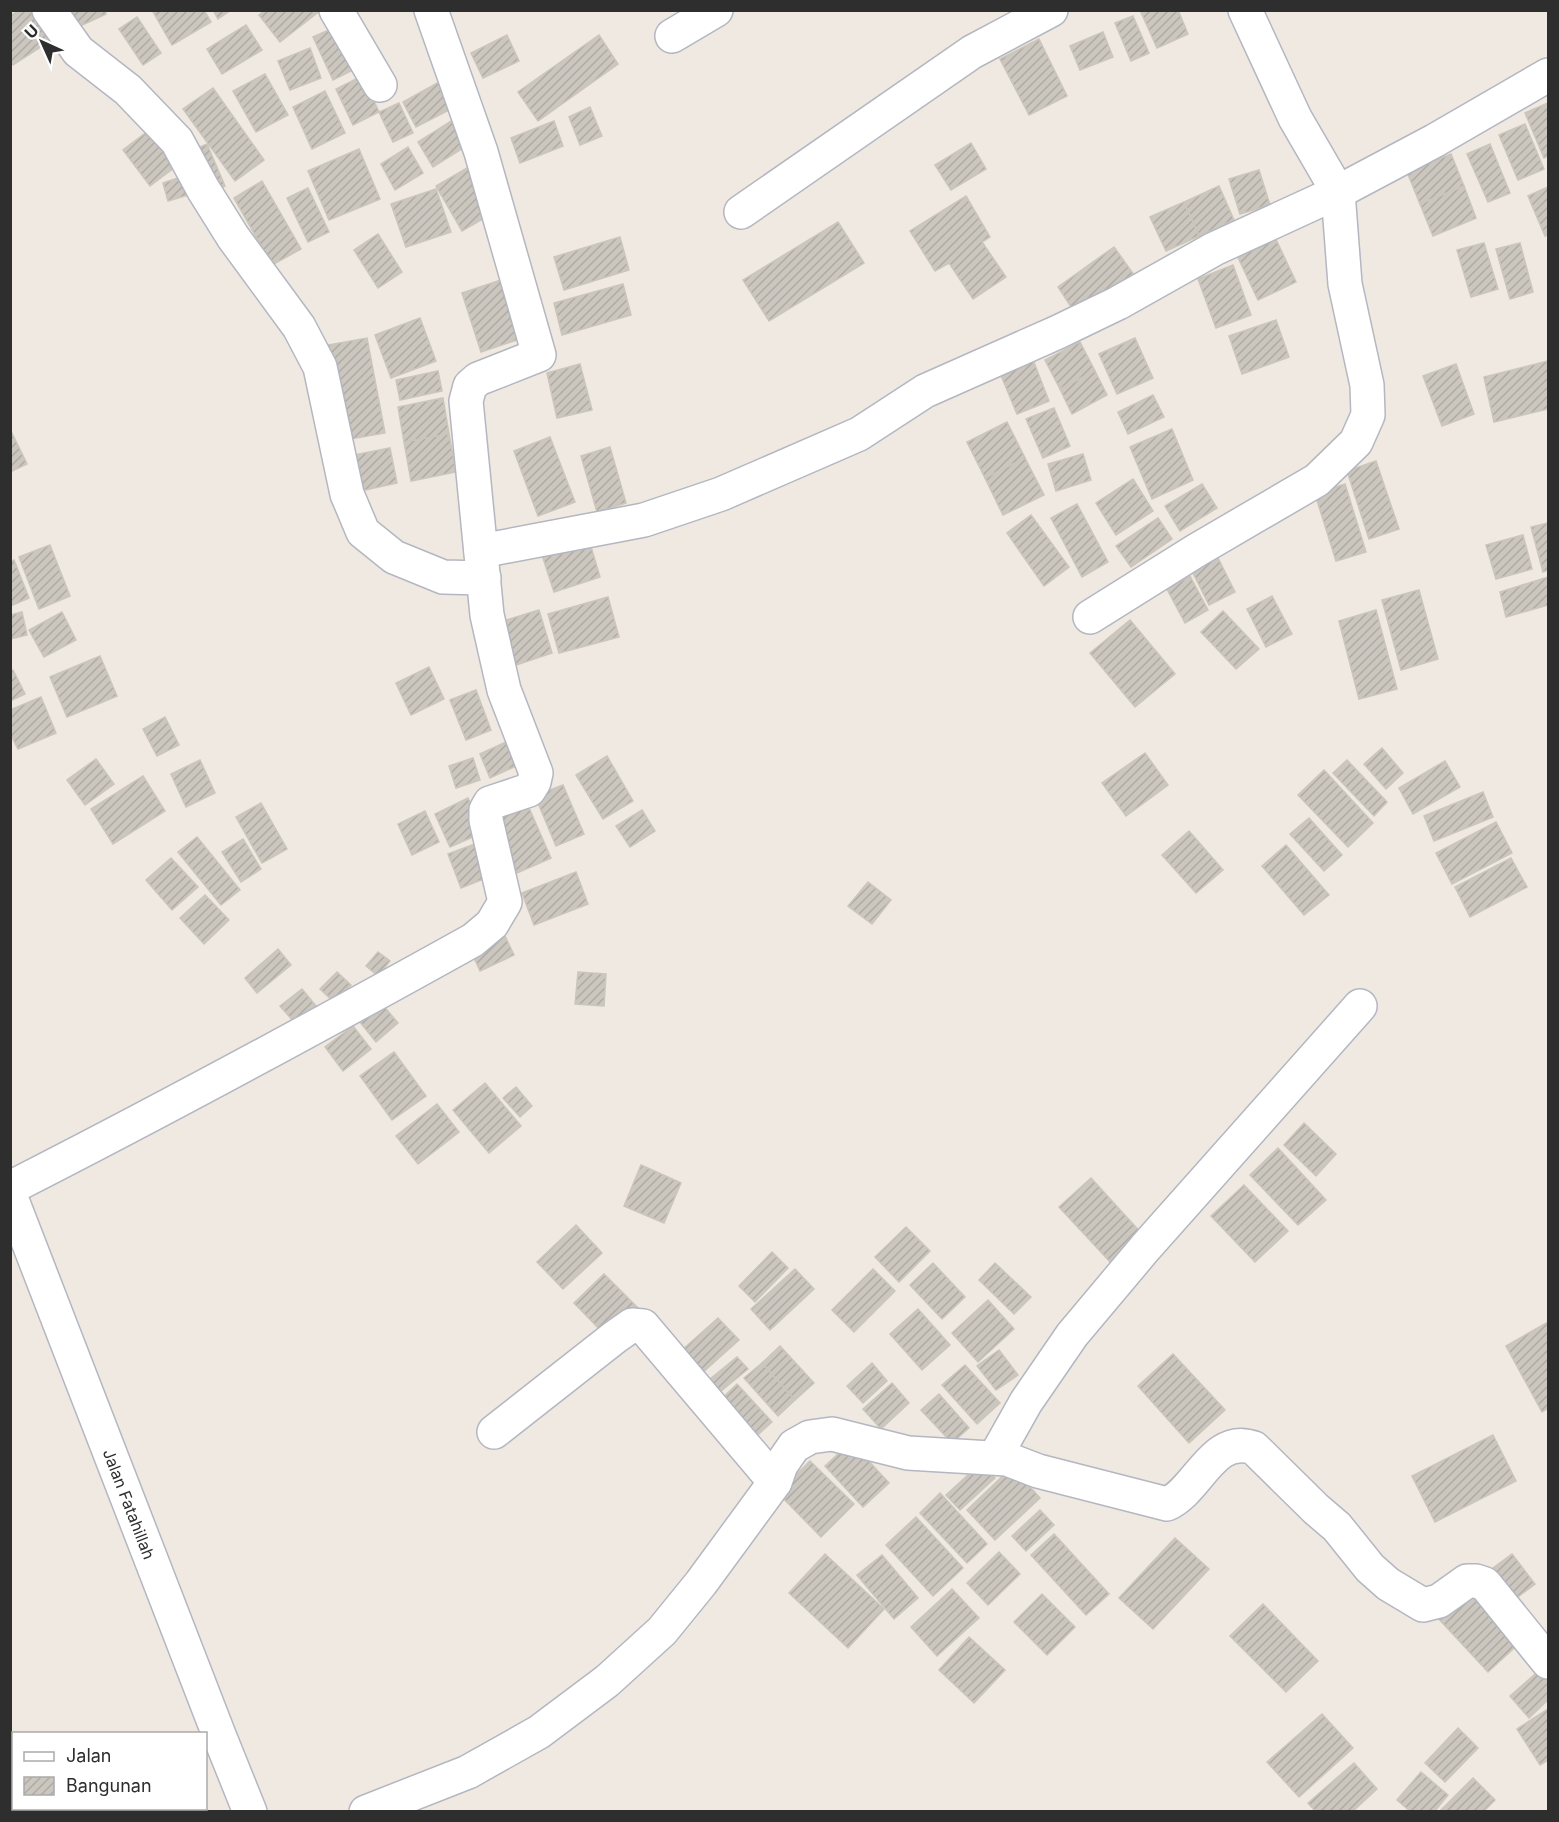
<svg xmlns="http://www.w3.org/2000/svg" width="1559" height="1822" font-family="Inter,sans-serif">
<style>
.building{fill:url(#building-hatch);stroke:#cbc5ba;stroke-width:1.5}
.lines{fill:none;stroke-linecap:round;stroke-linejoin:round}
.minor-casing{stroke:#b4b7c1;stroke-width:36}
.tertiary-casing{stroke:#b4b7c1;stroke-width:36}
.minor{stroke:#fff;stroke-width:33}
.tertiary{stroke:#fff;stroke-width:33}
.labels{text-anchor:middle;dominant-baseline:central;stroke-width:6;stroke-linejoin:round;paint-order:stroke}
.street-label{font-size:16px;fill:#2e2e2e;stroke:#fff}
</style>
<defs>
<pattern id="building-hatch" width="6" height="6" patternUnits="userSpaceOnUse" patternTransform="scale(1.5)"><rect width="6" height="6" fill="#cbc7bf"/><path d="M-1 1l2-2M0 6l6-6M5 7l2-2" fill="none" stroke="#afaba4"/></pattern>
</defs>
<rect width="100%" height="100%" fill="#efe9e1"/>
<!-- building -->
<g class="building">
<path d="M20 10H39L56 37 13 65 10 60V16Z"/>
<path d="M71 10H105L106 14 78 27Z"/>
<path d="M152 10H204L211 22 172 45Z"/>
<path d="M213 10H231L218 19Z"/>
<path d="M265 10H321L280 42 259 15Z"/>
<path d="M1140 10H1178L1188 34 1157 48Z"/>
<path d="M1133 16 1149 53 1131 61 1115 23Z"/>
<path d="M137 17 161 53 143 65 119 29Z"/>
<path d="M246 25 262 50 222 74 207 49Z"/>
<path d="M338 26 357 68 333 80 313 37Z"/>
<path d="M1103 32 1113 57 1080 70 1070 46Z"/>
<path d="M507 35 519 61 483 78 471 53Z"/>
<path d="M599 35 618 64 538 121 518 92Z"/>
<path d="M1039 39 1067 96 1029 115 1000 59Z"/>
<path d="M310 48 321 78 290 90 278 61Z"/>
<path d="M265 74 288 115 256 132 233 91Z"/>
<path d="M362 76 379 112 353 125 336 89Z"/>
<path d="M439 82 453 108 416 127 403 102Z"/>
<path d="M213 88 264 160 235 181 183 109Z"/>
<path d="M325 91 345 133 312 149 293 107Z"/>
<path d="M399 103 413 133 393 142 379 112Z"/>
<path d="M1548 103V156L1544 158 1525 113Z"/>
<path d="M590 107 602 136 580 145 569 117Z"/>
<path d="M456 118 471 143 433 167 418 142Z"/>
<path d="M554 121 563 146 520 163 511 138Z"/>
<path d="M1525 124 1544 169 1518 180 1499 135Z"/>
<path d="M152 128 179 164 150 186 123 150Z"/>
<path d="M971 143 986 169 951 190 935 165Z"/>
<path d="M207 144 225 186 207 194 189 152Z"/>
<path d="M1490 144 1510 193 1488 202 1467 154Z"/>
<path d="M408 147 423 173 395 190 381 164Z"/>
<path d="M359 149 380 199 329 220 308 171Z"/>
<path d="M1451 154 1464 186 1420 204 1407 172Z"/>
<path d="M467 168 493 213 462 231 436 186Z"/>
<path d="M1259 170 1270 205 1240 214 1229 179Z"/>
<path d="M181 177 188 195 168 201 163 183Z"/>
<path d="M262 181 301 249 272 265 234 198Z"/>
<path d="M1219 186 1234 220 1199 236 1184 202Z"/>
<path d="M1464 186 1476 218 1433 236 1420 204Z"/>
<path d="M1548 187V234L1545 236 1528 196Z"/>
<path d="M308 188 329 232 308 242 287 198Z"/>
<path d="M436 189 451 232 406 247 391 204Z"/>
<path d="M966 196 990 237 982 242 1006 277 973 299 949 263 935 271 910 231Z"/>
<path d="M1184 202 1199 236 1166 251 1150 217Z"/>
<path d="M838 222 864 263 769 321 743 280Z"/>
<path d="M1273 233 1296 282 1258 300 1235 251Z"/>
<path d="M378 234 402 272 378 288 354 250Z"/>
<path d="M620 237 629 270 564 290 554 257Z"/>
<path d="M1484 243 1498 289 1471 297 1457 250Z"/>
<path d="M1520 243 1533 292 1510 299 1496 249Z"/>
<path d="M1114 247 1137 279 1079 319 1058 287Z"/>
<path d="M1233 265 1251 315 1216 328 1198 279Z"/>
<path d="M507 278 526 337 481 352 462 293Z"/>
<path d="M623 284 631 315 562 335 554 303Z"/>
<path d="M420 318 436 361 391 378 375 335Z"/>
<path d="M1276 320 1289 357 1242 374 1229 336Z"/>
<path d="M367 338 385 433 345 440 328 345Z"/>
<path d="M1135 338 1153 378 1117 394 1099 354Z"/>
<path d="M1080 342 1095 371 1060 389 1045 360Z"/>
<path d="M1028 347 1049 401 1017 414 995 361Z"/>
<path d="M1548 361V409L1494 422 1484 377Z"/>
<path d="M580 364 592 410 557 418 547 373Z"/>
<path d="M1456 364 1474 414 1442 426 1423 376Z"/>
<path d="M438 371 442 391 400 400 396 380Z"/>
<path d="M1095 371 1107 395 1072 414 1060 389Z"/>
<path d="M1153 395 1164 417 1128 434 1118 412Z"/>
<path d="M443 398 449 434 404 442 398 407Z"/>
<path d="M1054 408 1070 446 1043 458 1026 419Z"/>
<path d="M1007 422 1025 458 985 478 967 442Z"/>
<path d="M10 429 27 464 10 472Z"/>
<path d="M1172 429 1193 480 1152 499 1130 447Z"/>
<path d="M449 434 456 472 411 481 404 442Z"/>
<path d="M550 437 575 502 538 516 514 451Z"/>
<path d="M610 447 626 503 597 512 581 456Z"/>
<path d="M390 448 397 483 356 492 349 456Z"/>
<path d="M1083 454 1091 480 1056 491 1048 464Z"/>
<path d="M1025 458 1044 495 1003 515 985 478Z"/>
<path d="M1376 461 1399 529 1369 539 1347 471Z"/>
<path d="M1133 479 1153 511 1116 535 1096 503Z"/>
<path d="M1202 484 1217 508 1180 531 1165 506Z"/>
<path d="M1345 484 1366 552 1336 561 1315 494Z"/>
<path d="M1077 504 1108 562 1082 577 1051 518Z"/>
<path d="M1031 515 1069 567 1044 586 1007 533Z"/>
<path d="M1158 518 1172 539 1131 567 1116 546Z"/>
<path d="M1548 523V570L1543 572 1531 527Z"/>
<path d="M1523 535 1532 569 1496 579 1486 545Z"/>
<path d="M589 540 600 577 554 592 542 555Z"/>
<path d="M50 545 70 596 39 609 19 557Z"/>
<path d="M1214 550 1235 592 1209 605 1188 563Z"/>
<path d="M14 560 29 598 10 606V562Z"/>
<path d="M1190 576 1208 610 1185 623 1167 589Z"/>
<path d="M1548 577V605L1506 617 1500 592Z"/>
<path d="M1419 590 1438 659 1401 670 1382 600Z"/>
<path d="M1272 596 1292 634 1266 647 1247 609Z"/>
<path d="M608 597 619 637 559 653 548 614Z"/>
<path d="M539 610 552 653 507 668 493 624Z"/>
<path d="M1376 610 1397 689 1359 699 1339 621Z"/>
<path d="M1223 611 1259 649 1236 669 1201 632Z"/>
<path d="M22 612 27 635 10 639V615Z"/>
<path d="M62 612 76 640 44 657 29 630Z"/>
<path d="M1130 620 1175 674 1135 707 1090 653Z"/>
<path d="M100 656 117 696 67 717 50 677Z"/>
<path d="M429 667 444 699 411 715 396 683Z"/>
<path d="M13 670 25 694 10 701V672Z"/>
<path d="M476 690 491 730 466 740 450 700Z"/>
<path d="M41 697 56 733 18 749 10 733V710Z"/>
<path d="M165 717 179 745 157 756 143 729Z"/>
<path d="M506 742 516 766 490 778 480 754Z"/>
<path d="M1382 748 1403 773 1386 789 1364 764Z"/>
<path d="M1145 753 1168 785 1126 816 1102 783Z"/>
<path d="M607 756 633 801 603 819 576 775Z"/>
<path d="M473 758 480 780 456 788 449 766Z"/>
<path d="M96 759 114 784 85 805 67 780Z"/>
<path d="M200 760 215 793 186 807 171 774Z"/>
<path d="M1347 760 1387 802 1374 816 1333 773Z"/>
<path d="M1445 761 1460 787 1413 814 1399 788Z"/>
<path d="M1324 770 1373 823 1348 847 1298 795Z"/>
<path d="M143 776 165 811 113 844 91 809Z"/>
<path d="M563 785 584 834 556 846 535 796Z"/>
<path d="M1483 792 1493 817 1434 841 1424 816Z"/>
<path d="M468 798 484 832 450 847 435 814Z"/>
<path d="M526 801 551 858 517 873 493 816Z"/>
<path d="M261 803 287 849 262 863 236 817Z"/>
<path d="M642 810 655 831 630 847 616 826Z"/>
<path d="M425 811 439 842 412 855 398 824Z"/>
<path d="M1309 818 1342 855 1324 871 1290 834Z"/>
<path d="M1496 822 1512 853 1452 884 1436 853Z"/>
<path d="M1189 831 1223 870 1196 893 1162 855Z"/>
<path d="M197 837 240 890 221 905 178 852Z"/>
<path d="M243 839 261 869 241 882 222 852Z"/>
<path d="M483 841 496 874 461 888 448 854Z"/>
<path d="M1286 845 1329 895 1304 915 1262 866Z"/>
<path d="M171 858 198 887 172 910 146 880Z"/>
<path d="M1511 858 1527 887 1470 917 1455 887Z"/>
<path d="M576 872 588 904 534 925 522 893Z"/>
<path d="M868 882 891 900 872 924 848 906Z"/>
<path d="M205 895 229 920 204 944 180 918Z"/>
<path d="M504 934 514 955 480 971 471 951Z"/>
<path d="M278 949 291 965 257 993 245 978Z"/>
<path d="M378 952 390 961 378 976 366 966Z"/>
<path d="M337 972 351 985 334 1002 320 989Z"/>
<path d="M578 972 606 974 604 1006 575 1004Z"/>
<path d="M302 989 316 1006 295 1023 280 1006Z"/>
<path d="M382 1004 398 1023 376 1042 360 1022Z"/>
<path d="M353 1026 371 1049 343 1071 325 1047Z"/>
<path d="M394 1052 426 1096 392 1120 360 1076Z"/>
<path d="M485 1083 521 1126 489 1153 453 1110Z"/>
<path d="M516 1087 532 1106 520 1117 503 1098Z"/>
<path d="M437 1104 459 1132 418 1164 396 1136Z"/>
<path d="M1304 1123 1336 1154 1316 1176 1284 1145Z"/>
<path d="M1278 1148 1326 1200 1298 1225 1250 1175Z"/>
<path d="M641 1165 681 1183 664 1223 624 1206Z"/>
<path d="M1091 1178 1143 1235 1112 1264 1059 1207Z"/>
<path d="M1244 1185 1288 1231 1255 1262 1211 1216Z"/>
<path d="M576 1225 602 1253 563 1289 537 1262Z"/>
<path d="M906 1227 930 1251 899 1282 875 1257Z"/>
<path d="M772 1252 788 1268 755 1302 739 1286Z"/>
<path d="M933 1263 965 1297 942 1319 910 1285Z"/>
<path d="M995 1263 1031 1297 1014 1314 979 1280Z"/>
<path d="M795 1269 814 1289 770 1330 751 1309Z"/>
<path d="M873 1269 895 1291 854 1332 832 1310Z"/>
<path d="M604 1274 639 1309 609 1339 574 1303Z"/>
<path d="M988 1300 1014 1329 978 1362 952 1333Z"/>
<path d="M918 1309 950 1345 922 1370 890 1334Z"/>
<path d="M718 1318 739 1340 701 1374 681 1351Z"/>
<path d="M1548 1322V1408L1542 1412 1506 1346Z"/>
<path d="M780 1346 814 1383 795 1400 762 1363Z"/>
<path d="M999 1350 1018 1375 996 1390 977 1366Z"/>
<path d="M1173 1354 1225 1410 1189 1443 1138 1386Z"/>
<path d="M737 1357 748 1369 710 1400 699 1388Z"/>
<path d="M762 1363 795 1400 778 1416 744 1378Z"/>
<path d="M872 1363 887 1381 863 1403 847 1386Z"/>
<path d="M965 1365 1000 1403 977 1424 942 1385Z"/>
<path d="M892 1383 909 1403 881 1429 863 1409Z"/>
<path d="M737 1384 772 1422 750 1442 715 1405Z"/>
<path d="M939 1394 969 1428 952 1443 921 1410Z"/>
<path d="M1493 1435 1516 1481 1435 1522 1412 1476Z"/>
<path d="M851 1442 889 1483 863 1507 825 1466Z"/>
<path d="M810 1461 854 1504 821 1537 778 1493Z"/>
<path d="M981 1463 995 1478 960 1510 946 1495Z"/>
<path d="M1012 1467 1040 1498 995 1540 967 1510Z"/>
<path d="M940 1493 987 1544 967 1563 920 1513Z"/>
<path d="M1040 1510 1054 1525 1026 1551 1012 1536Z"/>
<path d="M916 1517 963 1568 933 1596 886 1545Z"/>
<path d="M1054 1534 1109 1594 1086 1615 1031 1555Z"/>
<path d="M1175 1538 1209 1569 1153 1629 1119 1598Z"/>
<path d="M999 1552 1020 1574 988 1605 967 1583Z"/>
<path d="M825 1554 884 1609 848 1648 789 1593Z"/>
<path d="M1512 1554 1535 1584 1507 1605 1485 1574Z"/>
<path d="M882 1555 918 1598 894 1619 857 1575Z"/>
<path d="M1473 1584 1524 1639 1488 1672 1437 1617Z"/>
<path d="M952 1589 979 1618 937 1656 911 1627Z"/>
<path d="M1042 1594 1075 1627 1047 1655 1014 1622Z"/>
<path d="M1263 1604 1318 1661 1286 1692 1230 1636Z"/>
<path d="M969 1637 1005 1670 974 1703 939 1670Z"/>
<path d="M1542 1668 1548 1675V1700L1529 1718 1510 1696Z"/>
<path d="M1548 1709V1760L1540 1765 1517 1729Z"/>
<path d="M1322 1714 1353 1748 1299 1797 1267 1762Z"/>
<path d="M1458 1728 1478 1748 1445 1782 1425 1763Z"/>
<path d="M1354 1763 1377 1789 1352 1812H1316L1308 1803Z"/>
<path d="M1421 1772 1448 1795 1434 1812H1411L1397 1800Z"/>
<path d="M1473 1778 1495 1800 1483 1812H1439Z"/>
</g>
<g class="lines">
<defs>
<g id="minor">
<path d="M49 10 78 51 128 90 177 141 203 189 233 237 299 327 320 367 347 494 363 532 394 557 443 577 484 578"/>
<path d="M336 10 380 85"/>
<path d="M672 36 716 10"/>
<path d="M741 212 972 52 1051 10"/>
<path d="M481 551 644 520 721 494 859 434 925 391 1058 332 1118 303 1214 249 1338 192 1434 141 1548 75"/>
<path d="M1090 617 1197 550 1317 480 1356 442 1368 415 1367 385 1345 284 1338 192 1295 118 1245 10"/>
<path d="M10 1188C167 1108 320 1025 473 940L492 924 505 902 486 820V810L490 803 529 790 534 782 536 773 504 690 487 615 466 401 470 386 478 379 539 355 481 152 431 10"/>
<path d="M494 1432 615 1337 632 1325 643 1326 775 1482"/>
<path d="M995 1457 1026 1402 1072 1335 1145 1248 1360 1006"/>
<path d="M85 1812 90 1808"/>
<path d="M366 1812 468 1772 539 1732 607 1681 662 1631 701 1583 775 1482 781 1465 794 1446 810 1437 832 1434 908 1453 1007 1459 1038 1471 1167 1504C1198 1491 1213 1433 1254 1448L1316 1509 1337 1527 1370 1568 1388 1584 1423 1605 1439 1601 1467 1581H1476L1485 1584 1548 1662"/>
</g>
<path id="tertiary" d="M10 1195 219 1735 250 1812"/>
</defs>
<!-- minor casing -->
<use href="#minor" class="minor-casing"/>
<!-- tertiary casing -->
<use href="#tertiary" class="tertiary-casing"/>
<!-- minor -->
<use href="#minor" class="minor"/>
<!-- tertiary -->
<use href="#tertiary" class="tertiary"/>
</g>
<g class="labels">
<!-- street labels -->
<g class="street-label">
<text transform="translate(129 1504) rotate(69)">Jalan Fatahillah</text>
</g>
</g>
<!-- border -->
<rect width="1559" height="1822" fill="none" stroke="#2e2e2e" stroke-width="24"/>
<!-- legend -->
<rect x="12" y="1732" width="195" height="78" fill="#ffffff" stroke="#ababab" stroke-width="1.5"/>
<rect x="24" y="1752" width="30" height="9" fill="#ffffff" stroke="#ababab" stroke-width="1.5"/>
<text x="66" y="1762" font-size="18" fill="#2e2e2e">Jalan</text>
<rect x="24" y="1777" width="30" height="18" fill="url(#building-hatch)" stroke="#ababab" stroke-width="1.5"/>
<text x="66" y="1792" font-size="18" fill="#2e2e2e">Bangunan</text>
<!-- north arrow -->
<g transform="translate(42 42) rotate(315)" stroke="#ffffff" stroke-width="4.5" paint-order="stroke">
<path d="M0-4.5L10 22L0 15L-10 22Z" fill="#2e2e2e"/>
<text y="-9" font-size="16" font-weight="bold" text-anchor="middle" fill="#2e2e2e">U</text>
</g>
</svg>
